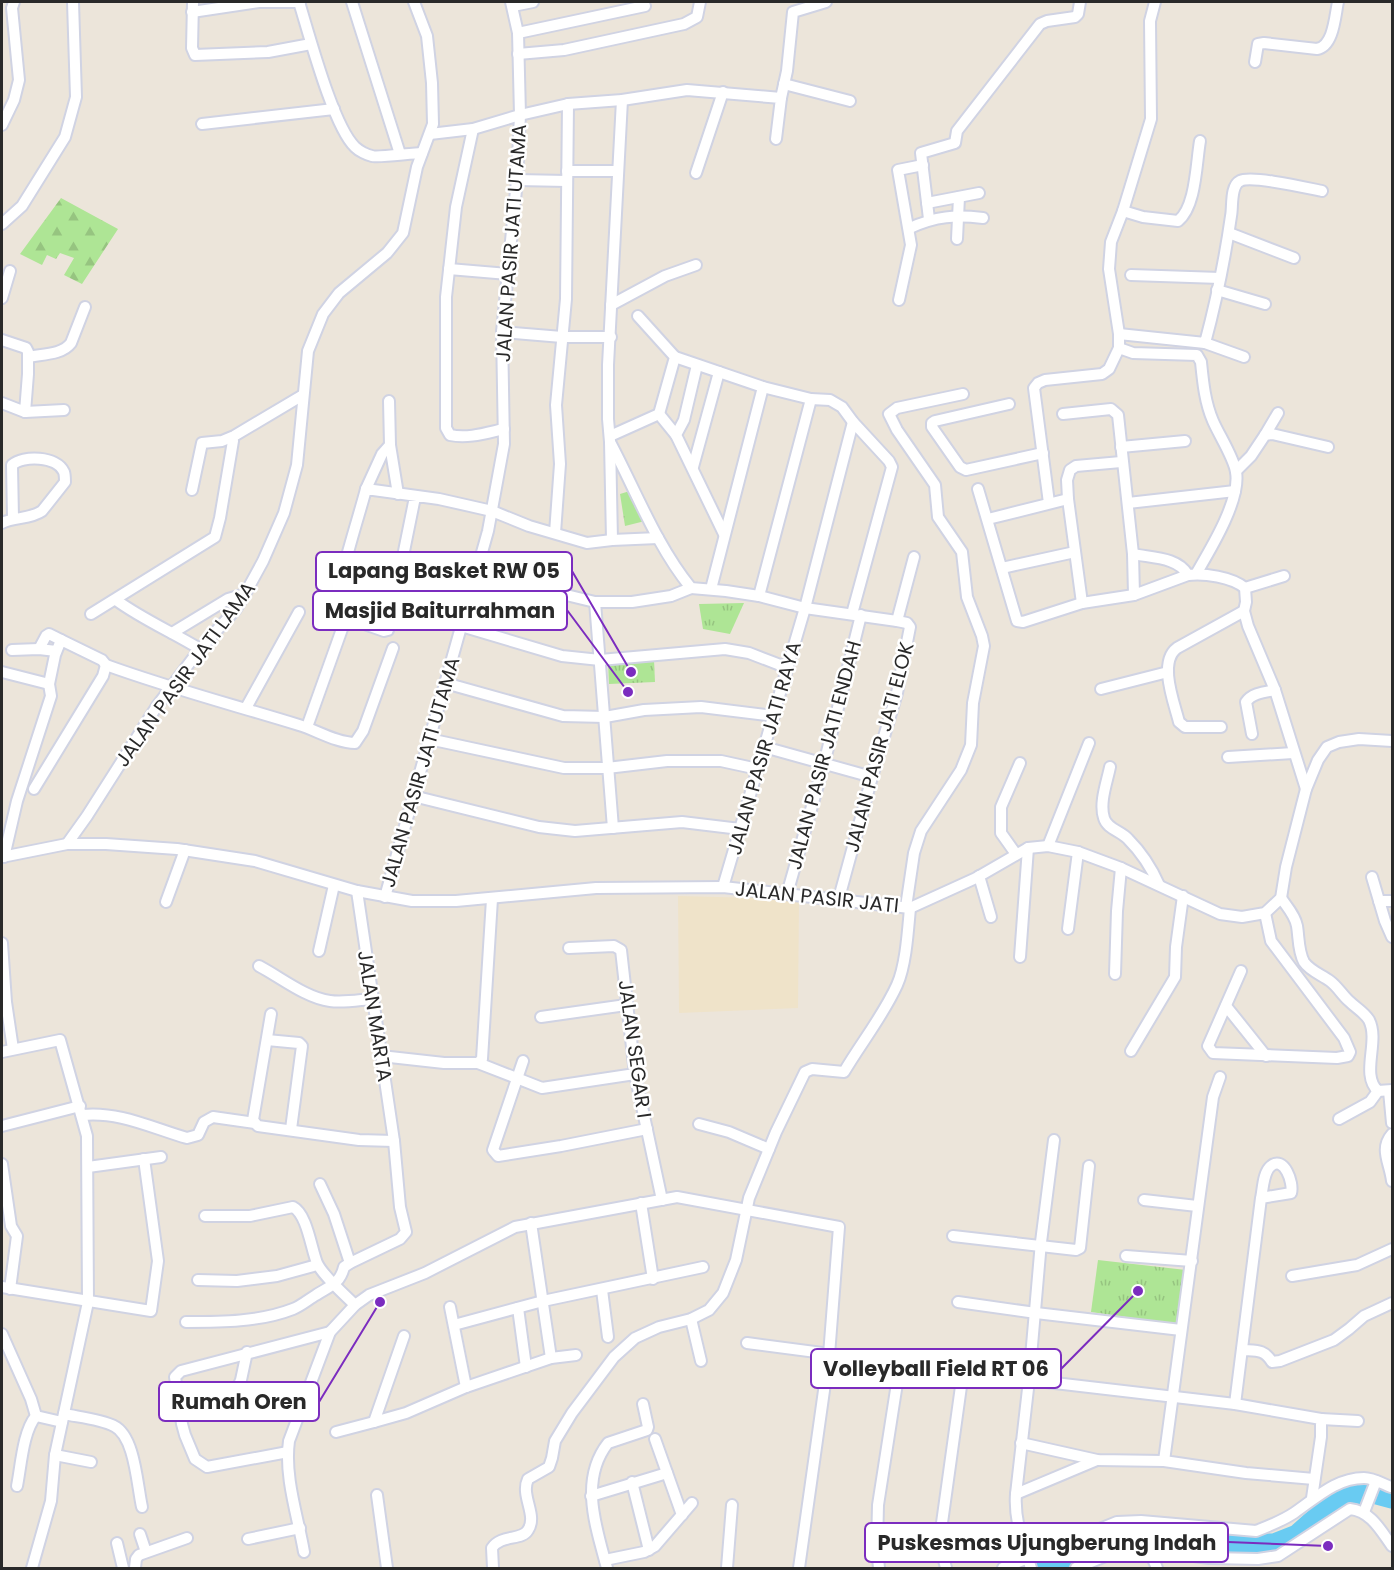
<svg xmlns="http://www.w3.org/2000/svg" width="1394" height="1570" font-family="Poppins,sans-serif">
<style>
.education{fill:#efe3c9}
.forest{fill:url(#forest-firs)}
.park{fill:url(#park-tufts)}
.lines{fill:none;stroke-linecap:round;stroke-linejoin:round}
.river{stroke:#69cbf2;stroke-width:21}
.minor-casing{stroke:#d0d3e3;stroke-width:14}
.minor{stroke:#fff;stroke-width:10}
.labels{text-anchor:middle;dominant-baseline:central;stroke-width:5;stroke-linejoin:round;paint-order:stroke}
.street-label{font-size:20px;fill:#292929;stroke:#fff}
.leader{fill:none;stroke:#7b2cbf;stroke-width:2}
.callout-dot{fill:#7b2cbf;stroke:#fff;stroke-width:2}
.callout{fill:#fff;stroke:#7b2cbf;stroke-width:2}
.callout-label{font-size:21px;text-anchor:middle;font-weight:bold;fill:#292929}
</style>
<defs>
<pattern id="forest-firs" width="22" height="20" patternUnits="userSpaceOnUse" patternTransform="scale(1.5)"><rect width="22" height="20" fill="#aee595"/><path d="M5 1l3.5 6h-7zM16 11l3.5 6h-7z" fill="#96c480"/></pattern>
<pattern id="park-tufts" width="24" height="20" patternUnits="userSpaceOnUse" patternTransform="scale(1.5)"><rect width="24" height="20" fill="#aee595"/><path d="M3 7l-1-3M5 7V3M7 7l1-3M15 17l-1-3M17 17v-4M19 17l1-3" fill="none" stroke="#96c480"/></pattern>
</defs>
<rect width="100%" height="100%" fill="#ece5da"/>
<!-- education -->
<path class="education" d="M678 896 799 899 798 1008 679 1013Z"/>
<!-- forest -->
<path class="forest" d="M61 198 118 229 82 284 64 275 74 258 60 253 56 259 47 255 42 265 20 254Z"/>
<!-- park -->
<g class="park">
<path d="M633 490 645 521 625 526 620 494Z"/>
<path d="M744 603 730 634 703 629 699 604Z"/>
<path d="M654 660 655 682 609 684 608 662Z"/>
<path d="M1098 1260 1186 1270 1176 1324 1091 1312Z"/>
</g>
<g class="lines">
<!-- river -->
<path class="river" d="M1042 1568 1125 1534 1238 1544H1274L1297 1535 1334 1502 1366 1491 1392 1498"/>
<defs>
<g id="minor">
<path d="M193 2 192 48 195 55 268 52 311 44"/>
<path d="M299 2C309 34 333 126 355 147 359 151 367 155 372 156 377 158 412 153 422 153"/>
<path d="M352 2 400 154"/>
<path d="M513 6 533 2"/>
<path d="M192 12 259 2H300"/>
<path d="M518 33 645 6"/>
<path d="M518 54 564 50 684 24 697 17 700 2"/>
<path d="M1255 62 1258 44 1264 43 1317 49C1334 46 1335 15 1338 2"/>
<path d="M784 84 850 101"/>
<path d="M781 98 787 71 793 12 826 2"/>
<path d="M202 124 334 109"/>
<path d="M2 125 14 100 19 80 12 8 14 2"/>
<path d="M473 129 456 207 446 297V428L450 435C468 439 486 433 504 429"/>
<path d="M430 134 473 129 520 115 568 104 622 100 687 90 781 98 776 139"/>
<path d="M567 171H618"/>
<path d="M696 173 723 92"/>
<path d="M517 180 567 181"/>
<path d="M927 203 979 193"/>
<path d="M1123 211 1143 217 1178 221C1196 207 1196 164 1200 141"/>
<path d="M929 219 921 153 955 143 957 131 1040 24 1047 21 1075 17 1078 14 1080 2"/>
<path d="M2 224 22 206 65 137 76 97 73 2"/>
<path d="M910 228C936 216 955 215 983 218"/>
<path d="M1229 233 1294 258"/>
<path d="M957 239 959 197"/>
<path d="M449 269 508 274"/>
<path d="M1131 275 1220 278"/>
<path d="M1217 290 1265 304"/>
<path d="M2 298 10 271"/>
<path d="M899 300 911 245 898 170 923 165"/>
<path d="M611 305 665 276 696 265"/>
<path d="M502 332 562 337H611"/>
<path d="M1119 334 1205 343C1216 302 1225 258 1231 216 1233 207 1230 186 1240 181 1251 175 1307 188 1322 191"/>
<path d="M2 340 26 348 28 352V374L25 412 2 403"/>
<path d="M1205 343 1244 357"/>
<path d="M1119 348 1133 353 1197 355 1201 362C1203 382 1205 403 1213 421 1219 435 1234 458 1236 472 1241 500 1210 550 1196 574"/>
<path d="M28 357C42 354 62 355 71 343L85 307"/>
<path d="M675 357 763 387 811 399"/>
<path d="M697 365 684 420 676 435 724 534"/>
<path d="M389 401 390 445 398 494"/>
<path d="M1009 404 935 421 932 423V427L960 467 966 470 1043 453"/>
<path d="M25 412 64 410"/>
<path d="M659 414 676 435"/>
<path d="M1063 414 1111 409 1118 415 1133 554 1134 595 1188 575"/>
<path d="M1265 435 1278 413"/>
<path d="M610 436 659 414 675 357 638 316"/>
<path d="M610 442C636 491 656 545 691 588L726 591 759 596 805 608 897 621 907 623 910 627 897 693 872 777 839 898"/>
<path d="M1121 447 1185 441"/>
<path d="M1121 462 1076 466 1070 470 1067 480 1068 499 1082 603 1134 595"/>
<path d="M693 467 719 372"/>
<path d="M1236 471 1251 456 1265 435 1272 434 1328 447"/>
<path d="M366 489 382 454 390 445"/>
<path d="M978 489 1017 621 1023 622 1082 603"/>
<path d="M192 490 202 443 222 441 234 436 303 395"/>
<path d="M415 497 388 630 384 631 336 614C332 598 361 510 366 489L439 499 492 511 529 526 587 543 612 540 658 538"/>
<path d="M1049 503 1034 388 1038 383 1045 380 1102 374 1109 369 1119 348V334L1109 269 1111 242 1123 211 1151 119 1150 21 1155 2"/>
<path d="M1128 503 1235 491"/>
<path d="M988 519 1068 499"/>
<path d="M2 523C14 517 31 519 42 511L65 482C65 479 65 475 64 472 57 456 23 455 12 465L13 518"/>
<path d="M555 533 560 464 556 405 566 299 568 104"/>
<path d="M612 540 610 442 608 419V365L622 100"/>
<path d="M1133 554C1152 558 1178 557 1188 575 1204 573 1232 577 1245 588L1246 602 1244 611 1248 626 1275 690 1306 789"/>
<path d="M1002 568 1075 552"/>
<path d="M476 573 595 602H632L671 596 691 588"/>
<path d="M1245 588 1284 576"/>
<path d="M711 589 763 387"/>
<path d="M759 596 811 399 830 400 842 407 853 422 889 461 892 467 852 614"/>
<path d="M116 600C142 619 172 632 200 649"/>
<path d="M595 602 613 828"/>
<path d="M91 614 215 537 220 518 233 441"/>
<path d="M897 621 914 557"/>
<path d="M461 626 562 656 600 660 725 649 749 653 788 668"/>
<path d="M172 633 228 599 245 594"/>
<path d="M39 649 46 636 49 634 61 640"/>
<path d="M12 650 39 649 56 651"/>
<path d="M2 672 49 684 55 655 61 640 102 660 106 665C169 688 234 705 299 725 316 730 337 743 355 743L363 731 393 648"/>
<path d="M445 683 563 716 605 717 644 710 701 707 774 716"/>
<path d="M1101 689 1168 672"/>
<path d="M246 708 299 612"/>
<path d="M307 727 342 629"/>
<path d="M1221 727H1185L1179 722C1174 702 1158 662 1177 648L1244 611"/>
<path d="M1252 734 1246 702C1252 693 1265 692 1275 690"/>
<path d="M429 739 564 768H607L667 761H721L758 769"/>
<path d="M764 747 872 777"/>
<path d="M1228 757 1293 753"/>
<path d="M1110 767C1107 782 1099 803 1104 818 1107 829 1121 831 1128 839 1140 851 1152 869 1159 885"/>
<path d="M34 789 103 676 106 665"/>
<path d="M413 796 539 827 575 831 682 822 740 829"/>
<path d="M67 844 87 816 157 706 200 649 236 609 245 594 263 561 284 513 297 465 308 351 323 314 339 293 387 253 403 233 417 167 433 124 432 83 427 36 414 2"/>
<path d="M1048 846 1089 743"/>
<path d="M1016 854 1001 833V807L1020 763"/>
<path d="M2 857 67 844H106L177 849 255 861 357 891 412 901H456L596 888 723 887 910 908 976 878 1028 848 1048 846 1078 852 1121 868 1220 914 1242 917 1265 913 1281 898 1286 867 1306 789 1318 760 1327 747 1339 742 1359 739 1392 741"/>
<path d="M4 857 17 801 51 696 49 684"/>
<path d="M979 876 991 917"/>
<path d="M1372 877 1385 921 1392 937"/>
<path d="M723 887 805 608 853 422"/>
<path d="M787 894 824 764 861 615"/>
<path d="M385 897 488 531 504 444 502 332 517 180 520 115 518 33 511 2"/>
<path d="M1281 898C1287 907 1295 915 1297 926 1299 938 1298 951 1304 962 1310 971 1322 975 1330 981 1338 987 1342 995 1349 1001 1356 1008 1364 1012 1369 1020 1380 1042 1360 1074 1378 1091L1392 1090"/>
<path d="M1379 901H1392"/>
<path d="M166 902 185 850"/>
<path d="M906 907 914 853 921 831 961 770 971 745 973 703 984 646 982 636 967 597 962 552 938 517 935 485 897 430 889 414 897 408 963 394"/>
<path d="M1068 929 1078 852"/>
<path d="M2 943 6 1002 13 1049"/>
<path d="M569 948 614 946 621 950 635 1074 662 1200"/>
<path d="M319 951 334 885"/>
<path d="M1020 957 1028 848"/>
<path d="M259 966C280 977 306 998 330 1001 343 1003 359 1000 372 999"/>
<path d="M1241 971 1208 1046 1213 1053 1337 1058 1348 1056 1350 1052 1344 1038 1271 941 1265 913"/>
<path d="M1115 974 1117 911 1121 868"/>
<path d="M1226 1006 1266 1056"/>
<path d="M541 1017 626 1005"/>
<path d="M267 1040 299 1043 302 1046 291 1129"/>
<path d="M1131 1051 1175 977 1176 947 1183 896"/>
<path d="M2 1052 60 1040 87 1136 88 1302 55 1455 51 1501 32 1568"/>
<path d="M381 1056 444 1063H478L542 1088 635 1074"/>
<path d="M523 1061 493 1150 498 1156 561 1146 647 1129"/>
<path d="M478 1063 482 1059 492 899"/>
<path d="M1220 1077 1213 1097 1164 1461 1246 1473 1314 1479"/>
<path d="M1389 1091 1392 1123"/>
<path d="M82 1115C119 1111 152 1128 187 1138L198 1135 204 1122 213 1117 255 1123 258 1126 359 1140 394 1141"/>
<path d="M1339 1119 1370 1102 1378 1091"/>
<path d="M255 1123 253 1120 271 1014"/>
<path d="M699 1124 729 1132 769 1149"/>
<path d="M2 1126 80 1106"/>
<path d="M1392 1134C1379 1149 1390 1163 1392 1181"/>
<path d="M2 1164 11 1226 17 1236 10 1289"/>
<path d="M88 1167 161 1157"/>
<path d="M320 1184 334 1214 350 1263"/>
<path d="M1144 1200 1197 1206"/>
<path d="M641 1203 653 1279"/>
<path d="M205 1216H250L293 1207C307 1214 311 1248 317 1263 323 1276 344 1294 355 1305"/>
<path d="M531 1223 551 1358"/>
<path d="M953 1236 1076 1250 1080 1248 1089 1166"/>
<path d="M1126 1256 1192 1261"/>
<path d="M1292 1276 1357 1265 1392 1249"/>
<path d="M198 1280 237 1281 277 1276 317 1265"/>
<path d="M2 1287 151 1311 158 1261 144 1159"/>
<path d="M602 1290 608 1337"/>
<path d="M958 1302 1036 1313 1181 1330"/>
<path d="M450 1307 466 1387"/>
<path d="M518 1308 526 1367"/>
<path d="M691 1319 701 1361"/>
<path d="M186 1322C221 1322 260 1322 293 1309 301 1306 309 1299 316 1295 330 1286 340 1284 344 1267L350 1263 400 1239 406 1232 400 1207 394 1141 357 891"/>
<path d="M454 1325 543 1301 703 1267"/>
<path d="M2 1334 31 1399 36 1416 62 1422"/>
<path d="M404 1336 374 1422 406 1413 466 1387 551 1358 576 1355"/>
<path d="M747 1343 1029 1380 1235 1404 1321 1419V1437L1312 1498"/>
<path d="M1242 1350C1257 1351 1264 1349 1272 1362L1280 1361 1334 1340 1349 1329 1364 1316 1392 1303"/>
<path d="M1235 1404 1261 1198C1263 1190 1263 1172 1271 1166 1284 1155 1294 1183 1291 1193L1261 1198"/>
<path d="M180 1405 216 1397 237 1389 241 1380 247 1352"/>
<path d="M64 1414C78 1417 101 1419 114 1426 135 1436 137 1485 142 1507"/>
<path d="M1321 1419 1358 1421"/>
<path d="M336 1432 374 1422"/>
<path d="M655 1439 682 1515"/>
<path d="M1021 1443 1097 1460 1164 1461"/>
<path d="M288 1452 207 1467 195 1459 185 1435 182 1424 175 1377 181 1371 330 1332"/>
<path d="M55 1455 91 1462"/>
<path d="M632 1482 649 1550"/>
<path d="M17 1486C21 1466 23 1431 36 1416"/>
<path d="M1016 1494 1097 1460"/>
<path d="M377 1495 387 1568"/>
<path d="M591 1496 667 1473"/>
<path d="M1364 1512 1376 1481"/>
<path d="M140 1534 146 1552"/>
<path d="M248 1539 300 1528"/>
<path d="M117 1543 123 1568"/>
<path d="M1149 1550 1209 1558 1258 1559 1278 1556 1350 1509C1371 1511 1381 1531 1392 1546"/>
<path d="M304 1552C298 1517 284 1477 289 1441L330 1332 355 1305 369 1295 425 1273 515 1227 677 1197 839 1227 829 1355 799 1568"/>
<path d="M605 1560 644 1552 655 1546 692 1503"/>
<path d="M135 1568 136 1559 139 1555 187 1538"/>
<path d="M493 1568 492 1548C501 1534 522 1541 528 1530 538 1515 520 1496 528 1479L549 1467 552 1458 555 1441 572 1413 614 1357 635 1338 659 1327 691 1319 709 1310 723 1293 736 1260 749 1198 776 1132 805 1072 812 1069 844 1072C861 1043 883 1016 897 985 906 965 908 930 910 908"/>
<path d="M607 1568C596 1527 579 1480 608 1443L647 1430 648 1427 643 1404"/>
<path d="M727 1568 732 1505"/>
<path d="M879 1568 877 1548 878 1505 900 1364"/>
<path d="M946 1568 942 1552 941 1530 963 1372"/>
<path d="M1003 1568 1117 1522 1141 1521 1256 1531C1269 1526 1282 1521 1294 1513 1316 1498 1336 1478 1364 1478 1373 1478 1383 1484 1391 1487"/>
<path d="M1031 1568C1023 1544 1014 1520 1016 1494L1029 1380 1041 1242 1054 1140"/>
<path d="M1076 1568 1113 1553 1149 1550 1157 1568"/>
</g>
</defs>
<!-- minor casing -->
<use href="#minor" class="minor-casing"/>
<!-- minor -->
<use href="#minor" class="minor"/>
</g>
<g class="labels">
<!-- street labels -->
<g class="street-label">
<text transform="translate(511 243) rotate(-86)">JALAN PASIR JATI UTAMA</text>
<text transform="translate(185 674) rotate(-54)">JALAN PASIR JATI LAMA</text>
<text transform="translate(879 747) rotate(-75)">JALAN PASIR JATI ELOK</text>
<text transform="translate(764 748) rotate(-74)">JALAN PASIR JATI RAYA</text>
<text transform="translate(824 755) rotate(-75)">JALAN PASIR JATI ENDAH</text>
<text transform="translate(420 772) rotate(-74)">JALAN PASIR JATI UTAMA</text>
<text transform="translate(817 897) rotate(6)">JALAN PASIR JATI</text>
<text transform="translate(375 1016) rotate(81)">JALAN MARTA</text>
<text transform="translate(635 1049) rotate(82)">JALAN SEGAR I</text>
</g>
</g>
<!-- callouts -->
<path class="leader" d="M631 672L572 571M628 692L567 610M1138 1291L1061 1369M380 1302L319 1402M1328 1546L1228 1542"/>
<g class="callout-dot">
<circle cx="631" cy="672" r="6"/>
<circle cx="628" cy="692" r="6"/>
<circle cx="1138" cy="1291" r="6"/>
<circle cx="380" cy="1302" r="6"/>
<circle cx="1328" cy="1546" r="6"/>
</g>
<g class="callout">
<rect x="316" y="552" width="256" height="39" rx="6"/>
<rect x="313" y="591" width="254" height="39" rx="6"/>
<rect x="811" y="1349" width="250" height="39" rx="6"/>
<rect x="159" y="1382" width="160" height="39" rx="6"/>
<rect x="865" y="1523" width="363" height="39" rx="6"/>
</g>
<g class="callout-label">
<text x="444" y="578">Lapang Basket RW 05</text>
<text x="440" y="618">Masjid Baiturrahman</text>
<text x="936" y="1376">Volleyball Field RT 06</text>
<text x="239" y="1409">Rumah Oren</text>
<text x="1047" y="1550">Puskesmas Ujungberung Indah</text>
</g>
<!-- border -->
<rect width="1394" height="1570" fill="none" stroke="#292929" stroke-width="6"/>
</svg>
